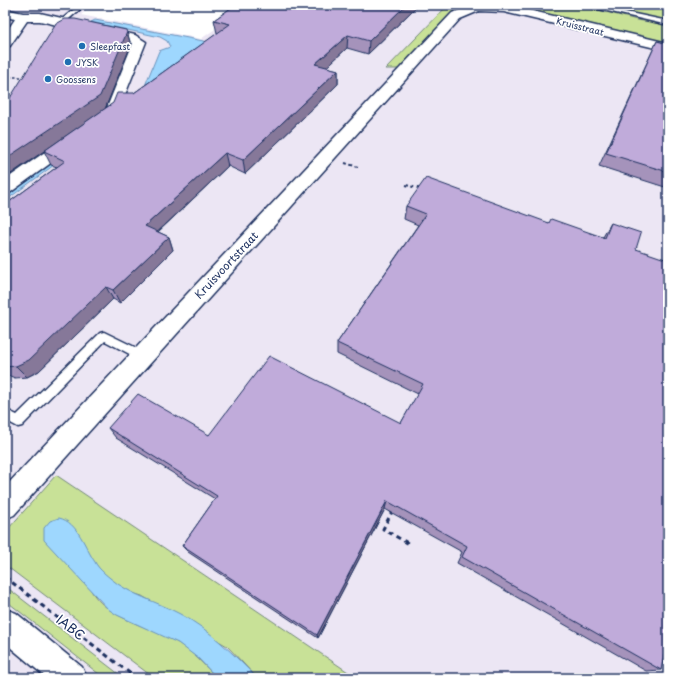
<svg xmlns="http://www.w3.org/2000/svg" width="673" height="683" font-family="'Playpen Sans',sans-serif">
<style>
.built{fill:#ece6f4}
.green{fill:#c8e197;stroke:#72887a}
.water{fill:#9ed7fe;stroke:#6a94be}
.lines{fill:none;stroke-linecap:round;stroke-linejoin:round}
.service-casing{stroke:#1b2f5e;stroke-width:3}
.minor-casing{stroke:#1b2f5e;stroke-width:3}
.tertiary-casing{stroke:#1b2f5e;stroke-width:3}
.path-far2{stroke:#1b2f5e;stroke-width:1.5;stroke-dasharray:2.5 2;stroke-linecap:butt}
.path-far1{stroke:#1b2f5e;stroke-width:2;stroke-dasharray:3 2.5;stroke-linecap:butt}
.path{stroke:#1b2f5e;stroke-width:3;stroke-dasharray:5 4;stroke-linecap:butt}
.service{fill:#fff;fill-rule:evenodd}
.minor{fill:#fff;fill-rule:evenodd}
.tertiary{fill:#fff;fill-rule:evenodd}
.rail-casing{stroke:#1b2f5e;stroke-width:3}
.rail{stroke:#fff;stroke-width:2;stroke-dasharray:5.5;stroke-linecap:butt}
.wall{fill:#a593bb;stroke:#1b2f5e}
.shaded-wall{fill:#867899;stroke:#1b2f5e}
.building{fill:#c0abda;stroke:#1b2f5e}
.poi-dot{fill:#1f6fb2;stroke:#fff;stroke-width:1.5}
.labels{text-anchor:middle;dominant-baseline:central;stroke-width:3.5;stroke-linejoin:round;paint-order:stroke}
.far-street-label{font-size:9px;fill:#1b2f5e;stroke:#fff}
.far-poi-label{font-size:9px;fill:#1b2f5e;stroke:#fff;text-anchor:start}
.street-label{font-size:11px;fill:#1b2f5e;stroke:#fff}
.near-street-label{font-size:13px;fill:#1b2f5e;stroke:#fff}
</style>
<rect width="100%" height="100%" fill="#fff"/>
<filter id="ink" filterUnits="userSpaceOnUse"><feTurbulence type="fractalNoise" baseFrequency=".025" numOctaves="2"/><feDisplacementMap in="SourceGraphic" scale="8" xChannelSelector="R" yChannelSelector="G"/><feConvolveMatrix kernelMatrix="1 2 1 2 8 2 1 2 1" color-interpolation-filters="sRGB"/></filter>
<g filter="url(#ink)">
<!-- built -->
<path class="built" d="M5 5H73L70 7 87 9 81 15 201 39 249 5H514L668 41V678H5Z"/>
<!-- green -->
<g class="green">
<path d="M448 5H468L453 12 398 69H386Z"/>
<path d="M503 5H579L637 20 668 25V44Z"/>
<path d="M589 5H648L668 9V22Z"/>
<path d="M56 475 357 678H257L227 646 142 596C125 592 105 577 94 562 87 551 82 539 73 528 78 545 82 572 89 587 106 620 149 625 178 643 193 652 205 666 217 678H154L5 565V534L8 529Z"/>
<path d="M5 586 124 678H104L5 600Z"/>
</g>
<!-- water -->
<g class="water">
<path d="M95 20 219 44 5 201V193L142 93 159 51 170 47 167 41 160 37 91 22Z"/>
<path d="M59 518C78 522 85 548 95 562 98 568 104 573 110 578 130 595 156 601 180 614 211 630 233 654 257 678H217L199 659 178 643 117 615 108 609 44 540V528L50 521Z"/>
</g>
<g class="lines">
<defs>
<g id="service">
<path d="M79 5H85L63 24H59V22Z"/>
<path d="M581 5H592L668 21V25Z"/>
<path d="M104 332 147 353 148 356 147 359 143 360 139 359 105 341 22 426 18 427 5 420V409L17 415 100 333Z"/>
</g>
<g id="minor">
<path d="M473 5H507L668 43V51L504 12 479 11 460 19 14 515 5 519V487L452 13Z"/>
<path d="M5 9 23 13H40L135 35 146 42 117 115 109 120H99L97 117 106 110 133 43 40 21H27L10 46 5 47V34L15 19 5 17Z"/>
<path d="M71 136 77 138 79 141 77 144 11 192 5 194V180L65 138Z"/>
</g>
<path id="tertiary" d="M5 609 16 613 82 667 87 678H47L5 643Z"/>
</defs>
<!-- service casing -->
<use href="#service" class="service-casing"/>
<!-- minor casing -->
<use href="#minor" class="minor-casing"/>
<!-- tertiary casing -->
<use href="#tertiary" class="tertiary-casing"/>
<!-- path-far2 -->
<path class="path-far2" d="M5 77H24"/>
<!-- path-far1 -->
<g class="path-far1">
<path d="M345 163 358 167"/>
<path d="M406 185 421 189"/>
</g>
<!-- path -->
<g class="path">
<path d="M393 510 383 529 411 545"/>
<path d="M5 577 136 678"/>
</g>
<!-- service -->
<use href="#service" class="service"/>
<!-- minor -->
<use href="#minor" class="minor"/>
<!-- tertiary -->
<use href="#tertiary" class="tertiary"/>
<defs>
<path id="rail" d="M664 5 668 6"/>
</defs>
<!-- rail casing -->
<use href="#rail" class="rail-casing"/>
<!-- rail -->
<use href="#rail" class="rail"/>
</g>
<!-- wall -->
<g class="wall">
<path d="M235 5H418L368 54 347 48 326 67 338 70V84L245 174 228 166 158 232 169 237 173 250 120 303 113 299 39 371 27 377 15 378 5 374V205L57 167 51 165 44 151 66 136 127 32 131 45 105 108 134 93 218 33H217L214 20Z"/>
<path d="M657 41 668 44V188L599 166Z"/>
<path d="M406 206 549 223 603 237 611 223 636 249 666 656 663 657 661 670 646 671 457 563 462 552 385 509 318 638 188 552 182 546 215 499 116 438 108 428 209 435 401 423 418 394 337 354V343L418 225 404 219Z"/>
</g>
<!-- shaded-wall -->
<g class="shaded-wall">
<path d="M406 5H418L368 54 369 41Z"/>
<path d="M127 32 131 45 105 109 5 178V159Z"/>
<path d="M348 35 347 48 316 77 315 64Z"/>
<path d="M338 70V84L245 174 243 160Z"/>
<path d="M225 153 228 166 150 239 145 226Z"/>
<path d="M169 237 173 250 120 303 113 290Z"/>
<path d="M106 287 113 299 39 371 27 377 16 366Z"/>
<path d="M387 501 385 509 318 638 317 635Z"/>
</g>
<!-- building -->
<g class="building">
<path d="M235 5H406L369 41 348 35 315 64 338 70 243 160 225 153 145 226 169 237 113 290 106 287 29 360 16 366 5 367V205L65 161 44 151 113 103 117 93H134L230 24 214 20Z"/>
<path d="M65 19H75L126 30 127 32 100 96 5 159V106L56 24Z"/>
<path d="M657 41 668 44V172L606 153Z"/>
<path d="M426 178 549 223 551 219 605 238 611 223 641 233 636 249 668 260V645L666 656 664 655 661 670 462 557 467 546 387 501 317 635 182 546 217 496 108 428 138 394 209 435 269 356 401 423 423 384 337 343 426 214 406 206Z"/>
</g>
</g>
<!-- markers -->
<g class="poi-dot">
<circle cx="82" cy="46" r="4"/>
<circle cx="68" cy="62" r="4"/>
<circle cx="48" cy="79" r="4"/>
</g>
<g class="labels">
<!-- far-street labels -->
<g class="far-street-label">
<text transform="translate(580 26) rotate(14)">Kruisstraat</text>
</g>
<!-- far-poi labels -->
<g class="far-poi-label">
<text x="90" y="46">Sleepfast</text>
<text x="76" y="62">JYSK</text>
<text x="56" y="79">Goossens</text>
</g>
<!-- street labels -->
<g class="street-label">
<text transform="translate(226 265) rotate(-47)">Kruisvoortstraat</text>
</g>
<!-- near-street labels -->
<g class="near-street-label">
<text transform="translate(71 627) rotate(38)">IABC</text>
</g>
</g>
<!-- margin -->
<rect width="673" height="683" fill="none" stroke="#fff" stroke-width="20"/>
<rect x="10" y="10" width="653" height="663" fill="none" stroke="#1b2f5e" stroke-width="1.5" filter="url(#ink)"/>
</svg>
